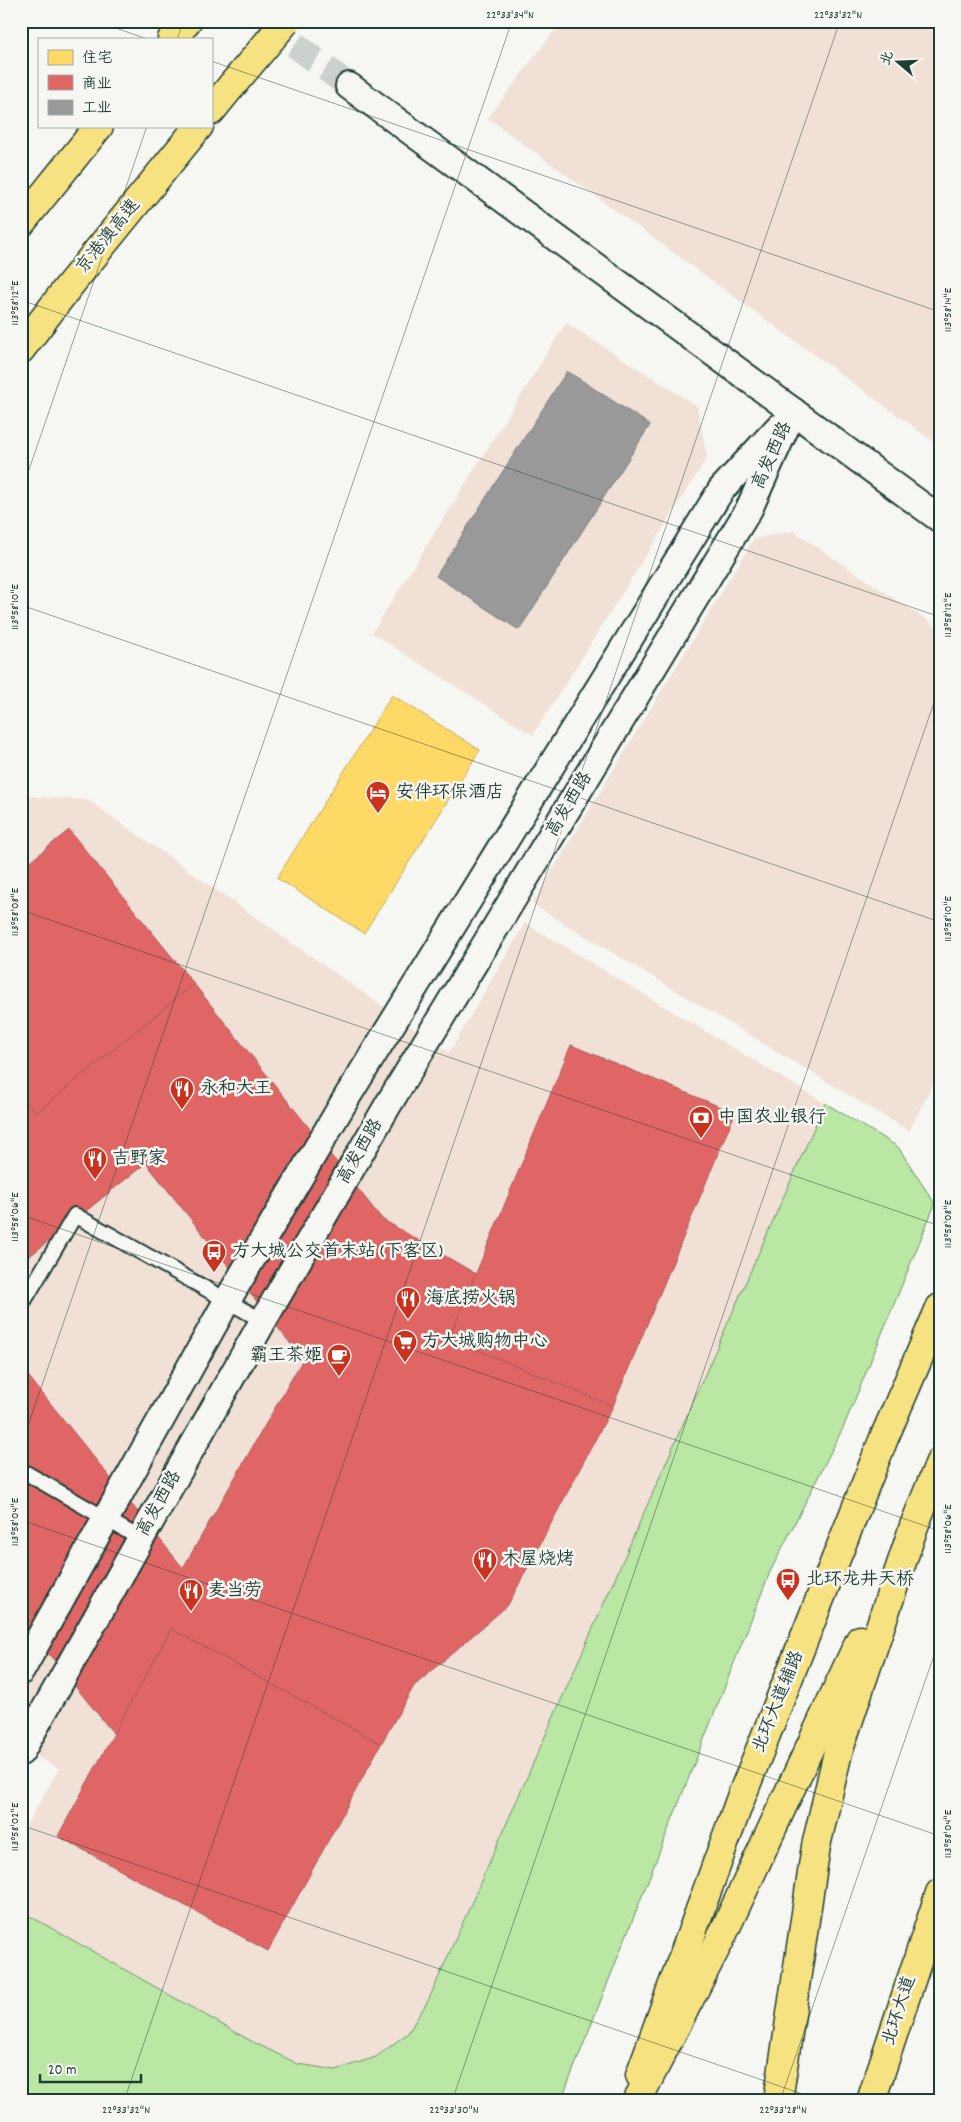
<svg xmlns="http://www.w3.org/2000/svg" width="961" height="2122" font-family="Dekko,'LXGW WenKai TC',sans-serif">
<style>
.built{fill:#f0e0d6}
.green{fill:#bae7a4;stroke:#6c926c}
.homes{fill:#ffd966;stroke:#bcaa57}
.shops{fill:#e06666;stroke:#a65a57}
.industry{fill:#999;stroke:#747d7b}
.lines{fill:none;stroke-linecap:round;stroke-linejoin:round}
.minor-tunnel{stroke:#cbd1cc;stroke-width:26;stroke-dasharray:26 13;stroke-linecap:butt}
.service-casing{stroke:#1f3d34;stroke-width:18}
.minor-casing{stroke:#1f3d34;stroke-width:30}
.primary-casing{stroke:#1f3d34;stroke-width:31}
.trunk-casing{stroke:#1f3d34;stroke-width:31}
.motorway-casing{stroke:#1f3d34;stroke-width:31}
.service{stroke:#f6f6f2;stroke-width:14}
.minor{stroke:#f6f6f2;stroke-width:26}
.primary{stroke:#f7e281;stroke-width:28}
.trunk{stroke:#f7e281;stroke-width:28}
.motorway{stroke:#f7e281;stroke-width:28}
.motorway-bridge-casing{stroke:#1f3d34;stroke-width:31;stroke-linecap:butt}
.motorway-bridge{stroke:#f7e281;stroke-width:28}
.ticks{fill:none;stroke:#1f3d34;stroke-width:1;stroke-opacity:0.45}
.labels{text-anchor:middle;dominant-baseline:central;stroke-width:5;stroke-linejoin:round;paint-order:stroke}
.street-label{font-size:18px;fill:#1f3d34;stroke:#f6f6f2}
.poi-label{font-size:18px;fill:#1f3d34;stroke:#f6f6f2;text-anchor:start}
.neatline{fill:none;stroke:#1f3d34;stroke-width:2}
.ticks-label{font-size:12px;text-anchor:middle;fill:#1f3d34}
</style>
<rect width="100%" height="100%" fill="#f6f6f2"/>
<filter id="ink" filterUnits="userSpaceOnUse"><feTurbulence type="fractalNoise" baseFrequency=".02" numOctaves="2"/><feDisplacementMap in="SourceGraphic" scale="10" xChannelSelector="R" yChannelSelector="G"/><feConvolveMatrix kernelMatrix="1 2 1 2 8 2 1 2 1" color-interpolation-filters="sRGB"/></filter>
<g filter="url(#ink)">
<!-- built -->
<g class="built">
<path d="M562 21H940V446L488 118Z"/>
<path d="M566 323 697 406 707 458 533 735 372 633Z"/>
<path d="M793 531 940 629V1069L909 1131 532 904 754 539Z"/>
<path d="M21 796 88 800 449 1053 525 923 898 1147 935 1204 844 1426 770 1572 561 2101H21V1834L59 1769 21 1747Z"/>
</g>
<!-- green -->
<path class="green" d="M825 1103 898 1147 935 1204 844 1426 770 1572 561 2101H21V1911L251 2041 298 2064 336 2070 376 2057 408 2033 429 1999Z"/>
<!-- homes -->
<path class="homes" d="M392 695 480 750 364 933 277 878Z"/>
<!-- shops -->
<g class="shops">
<path d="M69 830 194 984 36 1113 21 1095V869Z"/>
<path d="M194 984 382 1219 476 1274 449 1338 613 1406 508 1605 414 1686 381 1744 171 1629 114 1734 21 1620V1367L183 1568 303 1359 146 1163 21 1263V1095L36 1113Z"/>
<path d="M571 1045 735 1113 613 1406 449 1338Z"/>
<path d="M171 1629 381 1744 268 1951 58 1836Z"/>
</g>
<!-- industry -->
<path class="industry" d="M567 371 650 425 519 630 436 576Z"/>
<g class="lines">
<!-- minor-tunnel -->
<path class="minor-tunnel" d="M264 21 349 86"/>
<defs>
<g id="service">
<path d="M21 1306 75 1215 263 1321"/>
<path d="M21 1470 141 1539"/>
</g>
<g id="minor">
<path d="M349 86 940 519"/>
<path d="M21 1671 227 1301 347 1097 721 490 778 428"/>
<path d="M21 1752 263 1321 388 1105 749 509 793 411"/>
</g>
<path id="primary" d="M640 2075 740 1800 884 1438 940 1308"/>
<g id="trunk">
<path d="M637 2101 720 1940 860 1640"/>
<path d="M778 2101 816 1846 838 1752 914 1526 940 1462"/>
<path d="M871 2101 940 1893"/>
</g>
<g id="motorway">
<path d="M172 39 187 21"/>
<path d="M211 111 233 84"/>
<path d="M21 223 99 126"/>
<path d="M21 349 69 286 199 126"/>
</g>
</defs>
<!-- service casing -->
<use href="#service" class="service-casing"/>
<!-- minor casing -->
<use href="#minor" class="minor-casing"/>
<!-- primary casing -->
<use href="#primary" class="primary-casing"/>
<!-- trunk casing -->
<use href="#trunk" class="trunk-casing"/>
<!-- motorway casing -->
<use href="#motorway" class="motorway-casing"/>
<!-- service -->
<use href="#service" class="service"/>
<!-- minor -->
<use href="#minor" class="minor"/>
<!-- primary -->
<use href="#primary" class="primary"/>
<!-- trunk -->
<use href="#trunk" class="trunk"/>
<!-- motorway -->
<use href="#motorway" class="motorway"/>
<defs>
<path id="motorway-bridge" d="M233 84 286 21"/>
</defs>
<!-- motorway-bridge casing -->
<use href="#motorway-bridge" class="motorway-bridge-casing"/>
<!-- motorway-bridge -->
<use href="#motorway-bridge" class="motorway-bridge"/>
</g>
</g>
<!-- ticks -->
<path class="ticks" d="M96 21 147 39M177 39 184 21M211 61 940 312M21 300 940 617M21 493 147 126M21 605 940 922M21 910 940 1226M21 1215 940 1531M21 1446 512 21M21 1520 940 1836M21 1825 823 2101M124 2101 840 21M452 2101 940 685M780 2101 940 1638"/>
<!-- icons -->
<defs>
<symbol id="hotel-pin" viewBox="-11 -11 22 30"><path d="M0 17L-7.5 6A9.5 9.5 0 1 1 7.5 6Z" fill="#c8321e" stroke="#f6f6f2"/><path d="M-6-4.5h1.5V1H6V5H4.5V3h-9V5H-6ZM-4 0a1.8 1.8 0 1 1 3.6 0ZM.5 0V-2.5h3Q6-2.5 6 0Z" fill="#fff"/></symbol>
<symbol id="restaurant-pin" viewBox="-11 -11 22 30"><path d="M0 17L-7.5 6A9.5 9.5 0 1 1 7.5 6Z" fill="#c8321e" stroke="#f6f6f2"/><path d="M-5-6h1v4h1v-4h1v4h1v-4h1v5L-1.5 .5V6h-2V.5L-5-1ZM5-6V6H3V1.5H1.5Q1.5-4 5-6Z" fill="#fff"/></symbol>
<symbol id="bank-pin" viewBox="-11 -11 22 30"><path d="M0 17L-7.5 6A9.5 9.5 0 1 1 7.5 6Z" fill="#c8321e" stroke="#f6f6f2"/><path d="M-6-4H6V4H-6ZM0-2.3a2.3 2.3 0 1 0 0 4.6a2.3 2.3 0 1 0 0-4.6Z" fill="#fff"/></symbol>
<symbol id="bus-pin" viewBox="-11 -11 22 30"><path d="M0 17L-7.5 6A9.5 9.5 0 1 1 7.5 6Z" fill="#c8321e" stroke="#f6f6f2"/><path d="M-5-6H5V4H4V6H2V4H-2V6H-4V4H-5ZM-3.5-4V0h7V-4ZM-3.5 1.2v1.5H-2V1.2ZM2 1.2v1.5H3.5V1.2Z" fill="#fff"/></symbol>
<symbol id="supermarket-pin" viewBox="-11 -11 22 30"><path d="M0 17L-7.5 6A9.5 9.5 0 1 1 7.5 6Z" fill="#c8321e" stroke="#f6f6f2"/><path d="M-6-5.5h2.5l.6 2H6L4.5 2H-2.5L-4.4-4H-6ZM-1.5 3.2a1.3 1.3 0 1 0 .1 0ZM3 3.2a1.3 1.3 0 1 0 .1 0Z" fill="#fff"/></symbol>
<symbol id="cafe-pin" viewBox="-11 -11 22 30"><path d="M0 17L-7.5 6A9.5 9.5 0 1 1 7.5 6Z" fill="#c8321e" stroke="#f6f6f2"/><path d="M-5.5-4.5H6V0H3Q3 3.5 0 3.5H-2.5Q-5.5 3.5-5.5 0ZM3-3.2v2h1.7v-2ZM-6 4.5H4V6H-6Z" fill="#fff"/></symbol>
</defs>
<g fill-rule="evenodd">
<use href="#hotel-pin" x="364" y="779" width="28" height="38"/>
<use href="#restaurant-pin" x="168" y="1075" width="28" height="38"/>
<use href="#bank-pin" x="687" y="1104" width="28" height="38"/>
<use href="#restaurant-pin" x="81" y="1145" width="28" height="38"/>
<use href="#bus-pin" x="200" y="1238" width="28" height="38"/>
<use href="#restaurant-pin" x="394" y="1285" width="28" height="38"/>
<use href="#supermarket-pin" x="391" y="1328" width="28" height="38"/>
<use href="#cafe-pin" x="325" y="1342" width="28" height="38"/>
<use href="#restaurant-pin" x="471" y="1546" width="28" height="38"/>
<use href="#bus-pin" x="774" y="1566" width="28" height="38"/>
<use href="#restaurant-pin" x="177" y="1577" width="28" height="38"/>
</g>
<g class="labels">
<!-- street labels -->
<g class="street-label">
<text transform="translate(109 237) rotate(-51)">京港澳高速</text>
<text transform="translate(773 456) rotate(-66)">高发西路</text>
<text transform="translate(570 805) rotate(-59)">高发西路</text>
<text transform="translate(361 1152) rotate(-60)">高发西路</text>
<text transform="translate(160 1504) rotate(-61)">高发西路</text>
<text transform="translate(779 1702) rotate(-68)">北环大道辅路</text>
<text transform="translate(900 2011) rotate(-72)">北环大道</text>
</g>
<!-- poi labels -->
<g class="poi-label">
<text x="396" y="793">安伴环保酒店</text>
<text x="200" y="1089">永和大王</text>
<text x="718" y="1118">中国农业银行</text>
<text x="112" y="1159">吉野家</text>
<text x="232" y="1252">方大城公交首末站 (下客区)</text>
<text x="426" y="1299">海底捞火锅</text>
<text x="422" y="1342">方大城购物中心</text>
<text x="322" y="1356" text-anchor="end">霸王茶姬</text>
<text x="502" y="1560">木屋烧烤</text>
<text x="806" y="1580">北环龙井天桥</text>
<text x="208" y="1591">麦当劳</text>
</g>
</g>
<!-- margin -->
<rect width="961" height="2122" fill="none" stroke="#f6f6f2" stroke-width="55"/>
<!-- legend -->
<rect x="38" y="38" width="175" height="90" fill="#f6f6f2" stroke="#a0aca6"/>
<rect x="48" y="50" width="25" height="15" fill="#ffd966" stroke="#a0aca6"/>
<text x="82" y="62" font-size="15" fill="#1f3d34">住宅</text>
<rect x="48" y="75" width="25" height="15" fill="#e06666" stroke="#a0aca6"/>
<text x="82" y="88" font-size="15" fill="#1f3d34">商业</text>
<rect x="48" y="100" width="25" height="15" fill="#999999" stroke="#a0aca6"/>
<text x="82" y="112" font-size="15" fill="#1f3d34">工业</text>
<!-- north arrow -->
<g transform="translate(898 62) rotate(289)" stroke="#f6f6f2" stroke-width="4" paint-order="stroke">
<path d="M0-4L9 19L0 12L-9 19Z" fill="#1f3d34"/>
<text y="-8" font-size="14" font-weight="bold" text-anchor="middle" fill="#1f3d34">北</text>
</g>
<!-- scale -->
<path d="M40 2074v8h101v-8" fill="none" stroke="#1f3d34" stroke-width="2.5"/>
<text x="48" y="2074" font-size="15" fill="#1f3d34" stroke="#f6f6f2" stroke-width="4" paint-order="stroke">20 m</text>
<rect x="28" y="28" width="906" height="2066" class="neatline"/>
<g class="ticks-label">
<text x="510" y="18">22°33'34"N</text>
<text x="838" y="18">22°33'32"N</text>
<text transform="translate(14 303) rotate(-90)" y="4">113°58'12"E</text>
<text transform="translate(947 310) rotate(-90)" y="4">113°58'14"E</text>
<text transform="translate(14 607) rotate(-90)" y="4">113°58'10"E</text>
<text transform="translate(947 615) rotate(-90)" y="4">113°58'12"E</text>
<text transform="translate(14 912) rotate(-90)" y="4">113°58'08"E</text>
<text transform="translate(947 919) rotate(-90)" y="4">113°58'10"E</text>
<text transform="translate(14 1217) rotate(-90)" y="4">113°58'06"E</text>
<text transform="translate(947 1224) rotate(-90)" y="4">113°58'08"E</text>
<text transform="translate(14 1522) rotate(-90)" y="4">113°58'04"E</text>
<text transform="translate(947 1529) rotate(-90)" y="4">113°58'06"E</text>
<text transform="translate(14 1827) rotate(-90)" y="4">113°58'02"E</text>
<text transform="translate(947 1834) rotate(-90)" y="4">113°58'04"E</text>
<text x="126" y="2113">22°33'32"N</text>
<text x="454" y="2113">22°33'30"N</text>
<text x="783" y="2113">22°33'28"N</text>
</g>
</svg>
